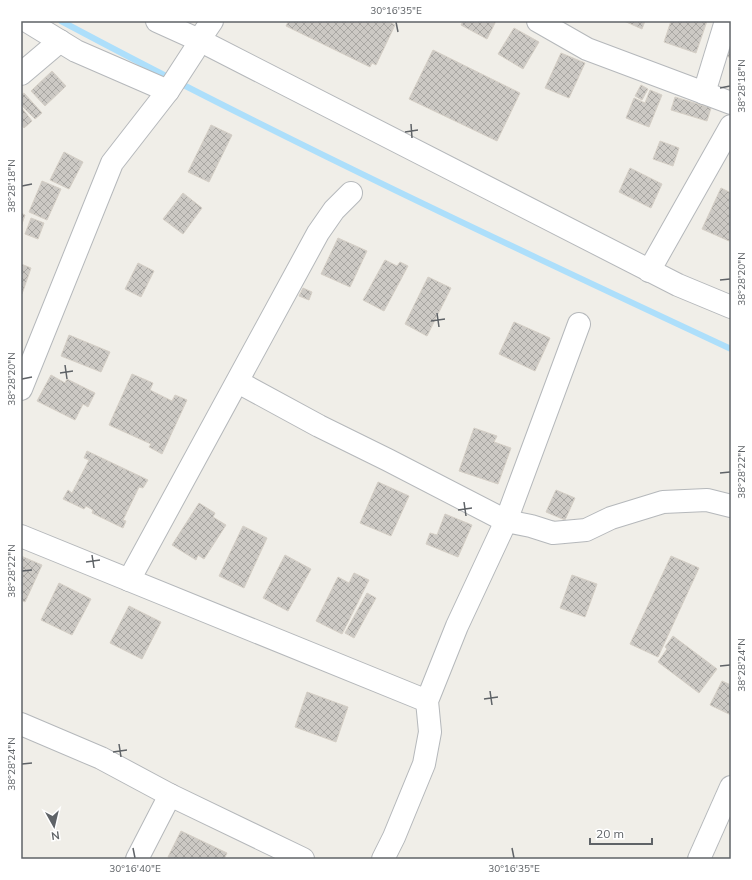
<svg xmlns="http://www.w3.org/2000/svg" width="752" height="880" font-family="Mulish,sans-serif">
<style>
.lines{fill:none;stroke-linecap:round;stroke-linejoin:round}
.stream{stroke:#addffb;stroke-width:6}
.building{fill:url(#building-cross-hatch);stroke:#d5cfc6}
.minor-casing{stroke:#b5b8bb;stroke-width:24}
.minor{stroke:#fff;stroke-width:22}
.ticks{fill:none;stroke:#5f6367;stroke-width:1.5}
.neatline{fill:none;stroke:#5f6367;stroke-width:1.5}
.ticks-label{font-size:10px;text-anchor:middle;fill:#5f6367}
</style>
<defs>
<pattern id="building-cross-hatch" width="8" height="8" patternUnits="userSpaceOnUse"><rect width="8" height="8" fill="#ccc9c4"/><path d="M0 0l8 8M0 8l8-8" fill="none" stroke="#a9a7a3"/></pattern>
</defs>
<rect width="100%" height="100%" fill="#f0eee8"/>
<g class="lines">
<!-- stream -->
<path class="stream" d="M61 21C280 138 506 244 731 349"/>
</g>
<!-- building -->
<g class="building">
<path d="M286 21H388L395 25 376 65 372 63 370 67 286 26 288 22Z"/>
<path d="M463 21H496L487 39 461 25Z"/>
<path d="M624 21H645L642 29Z"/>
<path d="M671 21H707L696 53 664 42Z"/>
<path d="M514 28 539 42 523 69 498 54Z"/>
<path d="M731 34V58L722 54Z"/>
<path d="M433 50 520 93 497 141 409 99Z"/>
<path d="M561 53 585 63 569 98 545 88Z"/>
<path d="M52 71 66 86 45 106 31 91Z"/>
<path d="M641 85 648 89 642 100 635 96Z"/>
<path d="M650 90 662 95 649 127 626 118 634 98 645 103Z"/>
<path d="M24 93 42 113 35 119 21 105V95Z"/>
<path d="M675 97 711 108 707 121 671 110Z"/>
<path d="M21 107 32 121 24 128 21 124Z"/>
<path d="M211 125 232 135 209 182 188 172Z"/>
<path d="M660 141 679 148 673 166 653 159Z"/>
<path d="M64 152 83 162 69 189 50 180Z"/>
<path d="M630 168 662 184 651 208 619 192Z"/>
<path d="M42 181 61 189 47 220 29 212Z"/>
<path d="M721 188 731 193V236L729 241 702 229Z"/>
<path d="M183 193 202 208 183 234 163 219Z"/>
<path d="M21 213 25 215 21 227Z"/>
<path d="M31 218 44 223 38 239 25 234Z"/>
<path d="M338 238 367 251 350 287 321 274Z"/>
<path d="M385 260 397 266 400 262 408 266 384 311 363 300Z"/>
<path d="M138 263 154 271 141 297 125 289Z"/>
<path d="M21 264 31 268 22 294H21Z"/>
<path d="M428 277 451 288 427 336 405 324Z"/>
<path d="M303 288 312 292 309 300 299 296Z"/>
<path d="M514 322 550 338 535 371 499 354Z"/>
<path d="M69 335 110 352 101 372 61 356Z"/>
<path d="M132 374 153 383 150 390 172 401 175 395 187 400 162 454 149 447 151 444 109 425Z"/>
<path d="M51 375 65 383 67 379 95 393 88 407 83 404 75 420 37 401Z"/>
<path d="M474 428 497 436 494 442 511 448 498 484 459 471Z"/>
<path d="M87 451 148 480 143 488 139 487 123 520 126 521 123 528 92 513 93 510 86 506 84 509 63 499 68 490 72 493 89 460 84 458Z"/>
<path d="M378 482 409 496 391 536 360 523Z"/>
<path d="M556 490 575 498 565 520 546 512Z"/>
<path d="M199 503 215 513 213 517 226 525 204 559 198 555 196 560 172 545Z"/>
<path d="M445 514 472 525 458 557 426 544 430 533 437 535Z"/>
<path d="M243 526 267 538 244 588 219 576Z"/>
<path d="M285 555 311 569 288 611 263 598Z"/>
<path d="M21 556 42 565 25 602 21 600Z"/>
<path d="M671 556 699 568 658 657 630 644Z"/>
<path d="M354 573 369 580 342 634 316 621 338 577 349 583Z"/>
<path d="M572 575 597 584 585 617 560 608Z"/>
<path d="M59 583 91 599 72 635 41 620Z"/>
<path d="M367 593 376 598 354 638 345 633Z"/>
<path d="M129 606 161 622 142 659 110 643Z"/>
<path d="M673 636 717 669 699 693 658 662 667 649 665 647Z"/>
<path d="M722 681 731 685V715L710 705Z"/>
<path d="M307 692 348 707 336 742 295 727Z"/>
<path d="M181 831 227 853 224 859H172L168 857Z"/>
</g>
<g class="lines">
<defs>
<g id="minor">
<path d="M27 21 76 51 168 91"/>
<path d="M157 21 199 40 678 285 731 307"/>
<path d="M538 21 587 49 731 103"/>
<path d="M21 74 60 41"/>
<path d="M704 93 726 21"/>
<path d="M649 271 731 126"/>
<path d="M238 382 319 426 388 460 506 521 531 526 553 533 586 530 611 518 663 502 707 500 731 506"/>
<path d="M21 389 112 163 168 91 194 51 199 40 212 21"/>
<path d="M21 536 427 701"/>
<path d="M129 580 318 233 334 210 351 193"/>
<path d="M21 724 101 758 170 795 303 859"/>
<path d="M137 859 170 795"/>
<path d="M383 859 394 837 424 764 430 732 427 701 457 626 506 521 579 324"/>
<path d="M699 859 731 787"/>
</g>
</defs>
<!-- minor casing -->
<use href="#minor" class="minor-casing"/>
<!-- minor -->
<use href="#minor" class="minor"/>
</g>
<!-- ticks -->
<path class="ticks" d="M396 22 398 32M720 88 730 86M411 124 412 138M405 132 418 130M22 186 32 184M720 280 730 279M437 313 439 327M431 321 445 319M65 365 67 379M60 373 73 371M22 379 32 377M720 473 730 472M464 502 466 516M458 510 472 508M92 555 94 568M86 562 100 560M22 571 32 570M720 666 730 665M490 691 492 705M484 699 498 697M119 744 121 757M113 752 127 750M22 764 32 763M133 848 135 858M512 848 514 858"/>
<!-- border -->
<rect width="752" height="880" fill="none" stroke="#ffffff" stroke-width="44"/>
<!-- north arrow -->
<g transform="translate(54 826) rotate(172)" stroke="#ffffff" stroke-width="3" paint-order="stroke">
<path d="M0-3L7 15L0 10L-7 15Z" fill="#5f6367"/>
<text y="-6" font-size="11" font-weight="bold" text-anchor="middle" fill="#5f6367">N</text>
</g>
<!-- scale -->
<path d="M590 838v6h62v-6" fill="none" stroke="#5f6367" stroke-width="2"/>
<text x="596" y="838" font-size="12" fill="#5f6367" stroke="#ffffff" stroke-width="3" paint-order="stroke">20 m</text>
<rect x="22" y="22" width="708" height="836" class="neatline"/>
<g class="ticks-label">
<text x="396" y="14">30°16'35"E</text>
<text transform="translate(741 86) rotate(-90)" y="4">38°28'18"N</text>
<text transform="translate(11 186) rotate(-90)" y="4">38°28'18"N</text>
<text transform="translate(741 279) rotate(-90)" y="4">38°28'20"N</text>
<text transform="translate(11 379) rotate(-90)" y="4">38°28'20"N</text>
<text transform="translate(741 472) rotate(-90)" y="4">38°28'22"N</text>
<text transform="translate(11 571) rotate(-90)" y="4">38°28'22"N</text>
<text transform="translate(741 665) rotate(-90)" y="4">38°28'24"N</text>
<text transform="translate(11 764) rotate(-90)" y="4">38°28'24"N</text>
<text x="135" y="872">30°16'40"E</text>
<text x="514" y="872">30°16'35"E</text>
</g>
</svg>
